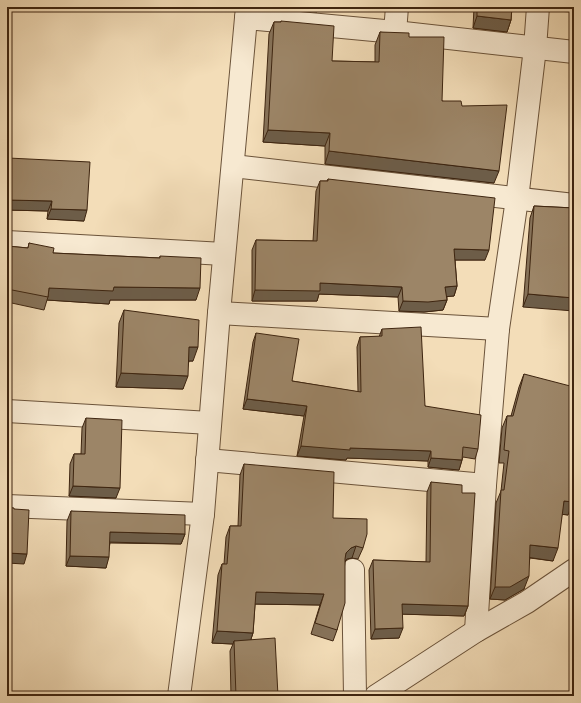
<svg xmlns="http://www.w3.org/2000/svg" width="581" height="703" font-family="'IM FELL English',serif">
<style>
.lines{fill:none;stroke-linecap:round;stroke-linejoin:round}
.minor-casing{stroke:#6b533a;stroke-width:24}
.tertiary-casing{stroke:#6b533a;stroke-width:24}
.minor{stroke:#f7e9d1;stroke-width:22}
.tertiary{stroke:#f7e9d1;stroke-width:22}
.wall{fill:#867259;stroke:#3e2510}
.shaded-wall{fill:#6d5d48;stroke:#3e2510}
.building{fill:#9c8567;stroke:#3e2510}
</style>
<rect width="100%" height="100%" fill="#f3ddb8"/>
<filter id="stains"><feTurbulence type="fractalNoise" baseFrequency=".005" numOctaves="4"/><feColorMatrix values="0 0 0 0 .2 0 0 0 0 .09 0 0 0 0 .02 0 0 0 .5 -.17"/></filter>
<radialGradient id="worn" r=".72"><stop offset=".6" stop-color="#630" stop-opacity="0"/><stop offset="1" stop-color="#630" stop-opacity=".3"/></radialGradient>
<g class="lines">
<defs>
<g id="minor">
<path d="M246 18 395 32 574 52"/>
<path d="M395 32 397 7"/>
<path d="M233 166 574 205"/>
<path d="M7 242 224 254"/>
<path d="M219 313 498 329"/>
<path d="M7 411 210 423"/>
<path d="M207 460 485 485"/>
<path d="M7 506 203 514"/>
<path d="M353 570 355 696"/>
<path d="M476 631 485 485 498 329 517 199 535 48 538 7"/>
<path d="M179 696 203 514 219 313 247 7"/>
</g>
<path id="tertiary" d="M376 696 476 631 527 602 574 570"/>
</defs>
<!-- minor casing -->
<use href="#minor" class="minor-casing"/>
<!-- tertiary casing -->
<use href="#tertiary" class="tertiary-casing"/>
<!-- minor -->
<use href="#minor" class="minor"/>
<!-- tertiary -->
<use href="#tertiary" class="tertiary"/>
</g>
<!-- wall -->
<g class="wall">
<path d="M474 7H512L511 20 507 32 473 28Z"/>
<path d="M281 21 332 61 375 62V45L380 32 409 37 442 101 462 106 494 183 325 164V146L263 142 269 34 274 22H281Z"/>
<path d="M8 158 84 221 47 219 48 211 7 210V159Z"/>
<path d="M328 179 485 260H455L457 286 454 296H447V300L443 310 424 312 399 311 398 297 319 294 317 301H252V250L256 240 313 241 316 191 320 181H327Z"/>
<path d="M534 206 574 208 523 307 530 218Z"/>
<path d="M29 243 53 253 160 258V256L196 300H110L109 304 47 300 44 310 7 302V246L28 248Z"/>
<path d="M124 310 193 361H189L183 389 116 387 119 323Z"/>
<path d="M382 329 425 406 478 449 475 459 463 457 462 460 459 470 428 467V461L347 458 346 460 297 456 304 416 243 409 253 342 256 333 292 381 358 392 357 347 360 337H379Z"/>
<path d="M524 374 568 515 562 514 553 561 530 558 524 589 505 600 490 599 496 503 501 491 504 463H499L502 428 507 416H511L519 387Z"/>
<path d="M86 418 116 498 69 496 70 464 74 454H81L82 428Z"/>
<path d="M244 464 333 518 363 548 358 559 352 558 347 559 345 562 337 630 333 641 311 634 320 605 255 604 253 633 251 639 278 696H231L230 651 233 644 212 643 218 575 222 564H224L226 537 230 526H238L240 475Z"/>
<path d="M431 482 462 493 468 606 464 616 402 614 399 638 371 639 369 570 373 560 426 562 427 492Z"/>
<path d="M71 511 185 534 181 544 110 543 106 568 66 566 67 521Z"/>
</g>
<!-- shaded-wall -->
<g class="shaded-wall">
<path d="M278 7H318L317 12 277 8Z"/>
<path d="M555 7H574V12L554 11Z"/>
<path d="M477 16 511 20 507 32 473 28Z"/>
<path d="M268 130 330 133 325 146 263 142Z"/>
<path d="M329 151 499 171 494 183 325 164Z"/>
<path d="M7 200 52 201 48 211 7 210Z"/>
<path d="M51 209 87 210 84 221 47 219Z"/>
<path d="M454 249 489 250 485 260H450Z"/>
<path d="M320 283 402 287 398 297 319 294 317 301H252L255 290Z"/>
<path d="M457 286 454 296 442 297 445 287Z"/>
<path d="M114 287 200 288 196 300H110L109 304 47 300 48 297 49 288Z"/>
<path d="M528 294 574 298V311L523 307Z"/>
<path d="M447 300 443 310 424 312 399 311 403 301Z"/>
<path d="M189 347H198L193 361H184Z"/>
<path d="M121 373 188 376 183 389 116 387Z"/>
<path d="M247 399 307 406 304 416 243 409Z"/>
<path d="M301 446 350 448 431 451 428 461 347 458 346 460 297 456Z"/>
<path d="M431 458 462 460 459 470 428 467Z"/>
<path d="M73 486 120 488 116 498 69 496Z"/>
<path d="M564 501 573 502 568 515 559 514Z"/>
<path d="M110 532 185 534 181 544 107 542Z"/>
<path d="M530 545 558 548 553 561 526 557Z"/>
<path d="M356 546 352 558 347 559 342 564 346 553 351 548Z"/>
<path d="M7 553 27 554 24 564 7 563Z"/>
<path d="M70 556 109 557 106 568 66 566Z"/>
<path d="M529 576 524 589 505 600 490 599 495 587Z"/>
<path d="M256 592 324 594 320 605 252 604Z"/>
<path d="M402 604 468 606 464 616 398 614Z"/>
<path d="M403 628 399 638 371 639 375 629Z"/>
<path d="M217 631 253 633 249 645 234 641 233 644 212 643Z"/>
</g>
<!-- building -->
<g class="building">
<path d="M477 7H512L511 20 477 16Z"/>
<path d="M281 21 334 26 332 61 379 62 380 32 409 33V37H444L442 101H461L462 106 507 105 499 171 329 151 330 133 268 130 274 22H281Z"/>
<path d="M8 158 90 162 87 210 51 209 52 201 7 200Z"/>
<path d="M328 179 495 198 489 250 454 249 457 286 445 287 447 300 428 302 403 301 402 287 320 283V291L255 290 256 240 317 241 320 181H328Z"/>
<path d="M534 206 574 208V298L528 294Z"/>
<path d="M29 243 54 248 53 253 160 258V256L201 258 200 288 114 287 113 291 49 288 48 297 7 289V246L28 248Z"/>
<path d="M124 310 199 320 198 347H189L188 376 121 373Z"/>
<path d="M421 327 425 406 481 415 478 449 463 447 462 460 431 458V451L350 448V450L301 446 307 406 247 399 256 333 299 339 292 381 361 392 360 337 382 336V329Z"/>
<path d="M524 374 574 387V490L573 502 564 501 558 548 530 545 529 576 510 587H495L501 490H504L509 451 504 450 507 416H513Z"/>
<path d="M86 418 122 420 120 488 73 486 74 454H85Z"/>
<path d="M244 464 334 472 333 518 367 519V534L363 548 356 546 351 548 346 553 345 559V603L337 630 315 623 324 594 256 592 253 633 217 631 222 564H227L230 526H241Z"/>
<path d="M431 482 462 485V493H475L468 606 402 604 403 628 375 629 373 560 430 562Z"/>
<path d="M7 507 14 508V509L29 510 27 554 7 553Z"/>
<path d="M71 511 185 515V534L110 532 109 557 70 556Z"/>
<path d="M275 638 278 696H236L234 641Z"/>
</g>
<!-- margin -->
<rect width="581" height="703" fill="none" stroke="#f3ddb8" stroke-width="24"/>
<rect x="8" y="8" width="565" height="687" fill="none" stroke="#3e2510" stroke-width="2"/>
<rect x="12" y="12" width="557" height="679" fill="none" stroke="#3e2510"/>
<rect width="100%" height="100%" filter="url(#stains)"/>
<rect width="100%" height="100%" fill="url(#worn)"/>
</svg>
